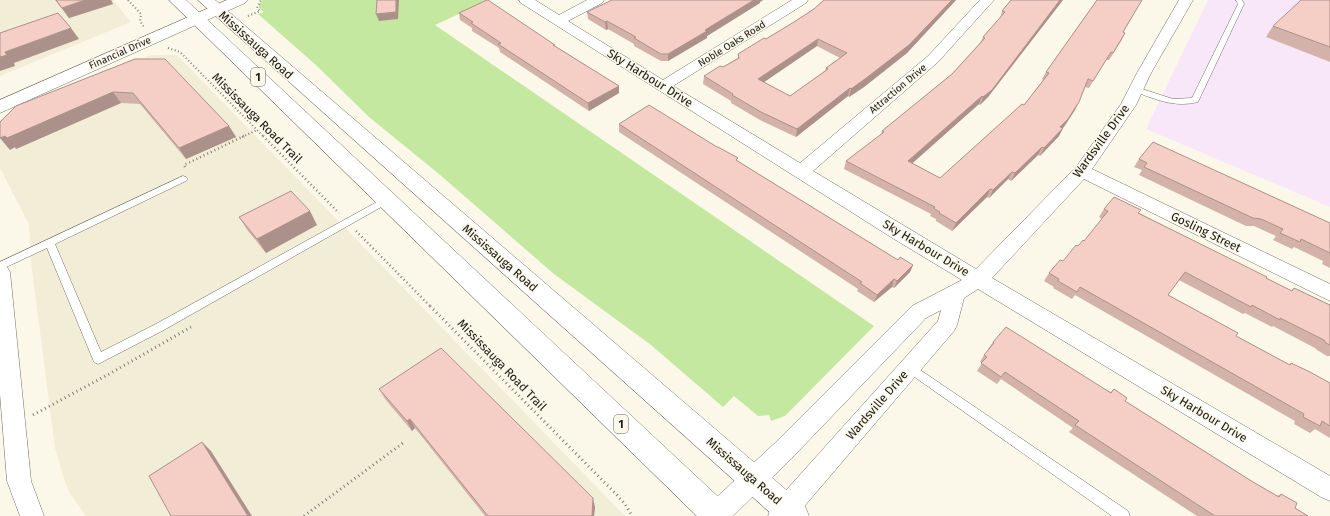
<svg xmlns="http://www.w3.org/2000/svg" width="1330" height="516" font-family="'Fira Sans',sans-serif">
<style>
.built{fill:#f2edd7}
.education{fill:#f8e7f9}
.green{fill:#c4e8a0}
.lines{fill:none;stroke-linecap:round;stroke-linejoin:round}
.service-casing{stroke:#726f63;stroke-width:1}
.minor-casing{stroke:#726f63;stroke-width:1}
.tertiary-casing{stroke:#726f63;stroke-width:1}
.primary-casing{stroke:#726f63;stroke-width:1}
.path-far2{stroke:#807e75;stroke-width:2;stroke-dasharray:1 2.5;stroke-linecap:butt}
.path-far1{stroke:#807e75;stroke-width:2.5;stroke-dasharray:1 3;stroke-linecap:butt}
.path{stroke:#807e75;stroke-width:3;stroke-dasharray:1 3.5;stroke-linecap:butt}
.service{fill:#fff;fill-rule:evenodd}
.minor{fill:#fff;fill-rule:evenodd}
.tertiary{fill:#fff;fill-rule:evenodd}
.primary{fill:#fff;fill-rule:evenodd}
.wall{fill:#d3b2a9;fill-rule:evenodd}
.shaded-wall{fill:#ac918a}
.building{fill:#f5cfc5;stroke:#ac918a;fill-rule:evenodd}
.labels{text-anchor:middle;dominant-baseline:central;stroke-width:3;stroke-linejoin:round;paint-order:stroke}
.far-street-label{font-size:10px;fill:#181712;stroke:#fbf8e9}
.shield{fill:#fbf8e9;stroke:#5c5a52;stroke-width:1}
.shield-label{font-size:11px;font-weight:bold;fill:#181712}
.street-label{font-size:12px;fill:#181712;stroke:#fbf8e9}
</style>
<rect width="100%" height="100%" fill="#fbf8e9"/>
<!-- built -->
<g class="built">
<path d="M0 0H113L131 22 0 76Z"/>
<path d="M151 55H177L625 516H86L71 495 65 482 55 448 31 262 29 225 0 168V120L34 108Z"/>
</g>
<!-- education -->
<path class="education" d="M1208 0H1330V207L1146 129Z"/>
<!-- green -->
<path class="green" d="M263 0H489L435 25 874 326 785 416 771 421 769 415 758 416 734 396 723 407 651 345 554 274 439 174 369 117 317 66 258 14 264 12 259 8V4Z"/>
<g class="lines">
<defs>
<g id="service">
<path d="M1236 0H1242L1244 4 1198 102C1174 108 1155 99 1133 91V87H1136L1173 99 1192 98 1238 4Z"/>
<path d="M183 176 186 177 188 179 186 181 55 244 101 352 154 325 384 198 387 197 392 200 390 202 162 331 102 362 98 364 94 362 47 248 0 270V262Z"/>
<path d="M910 363 1128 511 1130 516H1112L906 371 904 368 906 365Z"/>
</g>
<g id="minor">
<path d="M519 0H535L559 15 587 0H604L602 3 568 21 663 80 792 0H808L806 3 673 86 800 163 928 56 980 0H994L938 62 813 171 976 269 1076 167 1121 104 1137 73 1179 0H1193L1151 73 1136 105 1092 169 1330 284V301L1084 179 992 278 1330 476V501L1321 497 978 289 964 298 957 325 954 331 796 516H768L771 507 938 321 941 310 926 318 791 459 733 516H703L706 507 775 443 912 306 962 280 894 239 521 3Z"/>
<path d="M0 265 7 267 10 272 31 481 44 516H20L7 481 0 394Z"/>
</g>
<path id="tertiary" d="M227 0H248L245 3 0 113V100Z"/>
<g id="primary">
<path d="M169 0H186L728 506 732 516H697Z"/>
<path d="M198 0H215L805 506 809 516H774Z"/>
</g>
</defs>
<!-- service casing -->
<use href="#service" class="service-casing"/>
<!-- minor casing -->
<use href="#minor" class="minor-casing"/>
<!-- tertiary casing -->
<use href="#tertiary" class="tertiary-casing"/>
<!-- primary casing -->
<use href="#primary" class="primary-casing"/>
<!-- path-far2 -->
<g class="path-far2">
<path d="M128 0 141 14 140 21 144 27"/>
<path d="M248 16 260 11 257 8 261 0"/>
<path d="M168 48 180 52 264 137"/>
<path d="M242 137 257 130"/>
</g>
<!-- path-far1 -->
<g class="path-far1">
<path d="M263 136 339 213"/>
<path d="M185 167 184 165 244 136"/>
<path d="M356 231 431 307"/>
</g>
<!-- path -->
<g class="path">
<path d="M430 306 614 492 625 504 632 516"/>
<path d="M33 415 111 373 191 327"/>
<path d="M304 516 403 443"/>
</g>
<!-- service -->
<use href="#service" class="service"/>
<!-- minor -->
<use href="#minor" class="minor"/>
<!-- tertiary -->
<use href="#tertiary" class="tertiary"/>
<!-- primary -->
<use href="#primary" class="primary"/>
</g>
<!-- wall -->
<g class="wall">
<path d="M55 0H111L113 4 69 18Z"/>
<path d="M612 0H763L760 2V3L707 36V38L668 61H661L634 46V44L608 29 606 30 588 19 587 12Z"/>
<path d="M824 0H956L907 53 864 87 849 97 848 96 796 137 760 120 731 103V101L703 84 704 76 723 67 738 58V54L766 39 794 22 814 9ZM817 46 840 58 826 68 825 71 790 96 764 82Z"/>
<path d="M1011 0H1063L988 97 980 105 979 104 912 163 940 178 1024 105 1043 80 1042 79 1046 72 1097 0H1142L1123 33H1125L1109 60H1106L1089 88 1085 87 1075 110 1062 128H1063L1059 136 1040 156 1038 155 1011 181 1008 179 989 198 987 197 952 231 936 221V219L930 216 931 214 844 169 846 161 881 135 882 131 952 74 980 43 983 37 1000 18 1002 11Z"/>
<path d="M1330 0V62L1266 37 1273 26Z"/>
<path d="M459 13 555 46 619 86V93L589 111 500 52 499 48 472 31V28L460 20Z"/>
<path d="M135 59 229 126 236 137 186 159 140 104 121 103 16 149 15 147 10 150Z"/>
<path d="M619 124 717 147 752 170 898 260 913 265 910 272 894 288 892 287 874 302 857 291 858 289 619 132Z"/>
<path d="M1139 159 1320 219 1330 223V268L1322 264 1323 261 1294 247 1292 249 1273 240 1276 236 1254 226H1246L1139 175 1142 170 1134 167Z"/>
<path d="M1104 209 1139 213 1291 291 1294 288 1330 305V356H1327L1317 350 1315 348 1273 326 1272 327 1245 313 1243 314 1179 280 1168 295 1236 336 1289 365 1291 363 1330 383V438L1315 429 1310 433 1294 424 1295 421 1075 295 1072 299 1053 288 1054 287 1044 281 1049 273 1063 261 1078 246 1084 241 1102 219 1099 217Z"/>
<path d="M239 217 317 225 266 253 248 231Z"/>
<path d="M993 342 1111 392 1114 389 1125 401 1253 482 1277 496 1281 494 1295 508 1308 516H1197L1069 432 1073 428 1001 379 997 384 977 371 982 363 980 362 984 355 989 350 988 349Z"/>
<path d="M379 389 595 507 594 516H485L415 428 412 431 385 399Z"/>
</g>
<!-- shaded-wall -->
<g class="shaded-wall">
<path d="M85 0H111L113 4 69 18 62 8Z"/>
<path d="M396 0H399L398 19 379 21 376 14Z"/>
<path d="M754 0H763L760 2V3L707 36V38L668 61V54L705 30Z"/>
<path d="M952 0H956L907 53 864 87 849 97 851 89Z"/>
<path d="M1060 0H1063L988 97 980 105 983 97Z"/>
<path d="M607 21 608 29 606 30 605 22Z"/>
<path d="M71 28 79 39 14 63 15 66 0 71V57L5 52Z"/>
<path d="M1125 33 1121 41 1109 60 1113 53Z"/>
<path d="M818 39 817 46 757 87 758 79Z"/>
<path d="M619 86V93L589 111 588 103Z"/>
<path d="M850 88 848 96 796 137 797 129Z"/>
<path d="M113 92 121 103 16 149 15 147 10 150 0 138Z"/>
<path d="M982 96 979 104 906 169 908 161Z"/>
<path d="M1079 102 1075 110 1064 127 1056 135 1060 127Z"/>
<path d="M229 126 236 137 186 159 179 148Z"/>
<path d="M1063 128 1059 136 1040 156 1044 148Z"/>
<path d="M1042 147 1038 155 1011 181 1015 173Z"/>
<path d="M1012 172 1008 179 989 198 993 190Z"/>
<path d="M990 189 987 197 952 231 956 223Z"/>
<path d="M310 211 317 225 266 253 257 239Z"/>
<path d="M913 265 910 272 894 288 897 281Z"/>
<path d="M894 279 892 287 874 302 877 295Z"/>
<path d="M410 419 415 428 412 431 407 421Z"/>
<path d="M202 442 211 451 252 516H248Z"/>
<path d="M593 498 595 507 594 516H592Z"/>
</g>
<!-- building -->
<g class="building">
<path d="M56 0H85L62 8Z"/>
<path d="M377 0H396V12L376 14Z"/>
<path d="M487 0H488L555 45H553L619 86 588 103 498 44 501 43 471 23 473 22 459 13Z"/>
<path d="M612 0H754L705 30 707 31 668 54H661L634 38 636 37 607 21 605 22 587 12Z"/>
<path d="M824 0H952L909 45 865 79 851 89 850 88 797 129 761 112 732 95 733 94 704 76 720 66 723 67 739 58 738 54 764 38 766 39 794 22 814 9ZM818 39 847 53 826 68 828 69 790 96 758 79Z"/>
<path d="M1011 0H1060L992 90 983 97 982 96 908 161 940 178 1022 104 1024 105 1049 73 1046 72 1097 0H1142L1123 32 1125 33 1113 53 1111 52 1093 81 1088 79 1079 102 1068 119 1060 127 1063 128 1044 148 1042 147 1015 173 1012 172 993 190 990 189 956 223 939 213 940 212 933 208 935 207 846 161 884 132 882 131 952 74 985 38 983 37 1005 12 1002 11Z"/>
<path d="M1301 0H1330V47L1273 26Z"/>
<path d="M58 13 71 28 5 52 7 55 0 57V33Z"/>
<path d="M135 59H165L229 126 179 148 133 93 113 92 7 138 5 136 0 138V122L16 106Z"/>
<path d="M649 105 717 147H718L738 158 736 160 752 170 898 260 900 257 913 265 897 281 894 279 877 295 860 283 862 282 619 124Z"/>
<path d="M1153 142 1330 223V253L1301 239 1300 242 1280 233 1283 229 1261 219 1253 218 1144 167 1147 163 1139 159Z"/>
<path d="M291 191 310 211 257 239 239 217Z"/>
<path d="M1114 197 1141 210 1138 213 1267 277 1266 278 1292 291 1294 288 1330 305V345L1326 343 1324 340 1280 318V320L1252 305 1251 307 1185 272 1168 295 1238 333 1236 336 1290 365 1291 363 1310 372 1330 383V426L1322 421 1320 426 1303 417 1304 414 1080 287 1077 292 1058 281 1059 279 1049 273 1060 260 1063 261 1076 245 1078 246 1083 240 1084 241 1108 211 1104 209Z"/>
<path d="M1006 327 1111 393 1114 389 1127 398 1125 401 1253 482 1279 497 1281 494 1297 503 1295 508 1308 516H1215L1075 425 1079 421 1005 372 1001 377 981 363 987 357 984 355 994 343 993 342Z"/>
<path d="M441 348 593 498 592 516H488L410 419 407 421 379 389Z"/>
<path d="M202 442 248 516H171L149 476Z"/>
</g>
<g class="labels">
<!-- far-street labels -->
<g class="far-street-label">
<text transform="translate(732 44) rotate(-32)">Noble Oaks Road</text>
<text transform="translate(120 53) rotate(-24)">Financial Drive</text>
<text transform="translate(898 89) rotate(-40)">Attraction Drive</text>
</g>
<!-- shield labels -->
<g class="shield">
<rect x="251" y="68" width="14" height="18" rx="3"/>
<rect x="614" y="415" width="14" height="18" rx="3"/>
</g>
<g class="shield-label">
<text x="258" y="77">1</text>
<text x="621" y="424">1</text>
</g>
<!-- street labels -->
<g class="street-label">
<text transform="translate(256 45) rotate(42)">Mississauga Road</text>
<text transform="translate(650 78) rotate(32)">Sky Harbour Drive</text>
<text transform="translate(257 118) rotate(45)">Mississauga Road Trail</text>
<text transform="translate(1101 141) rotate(-54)">Wardsville Drive</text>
<text transform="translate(1206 232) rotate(26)">Gosling Street</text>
<text transform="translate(926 248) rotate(31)">Sky Harbour Drive</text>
<text transform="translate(500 258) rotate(41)">Mississauga Road</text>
<text transform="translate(502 365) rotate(46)">Mississauga Road Trail</text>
<text transform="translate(877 405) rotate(-49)">Wardsville Drive</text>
<text transform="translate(1204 414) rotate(31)">Sky Harbour Drive</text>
<text transform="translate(744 471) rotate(41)">Mississauga Road</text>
</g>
</g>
</svg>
